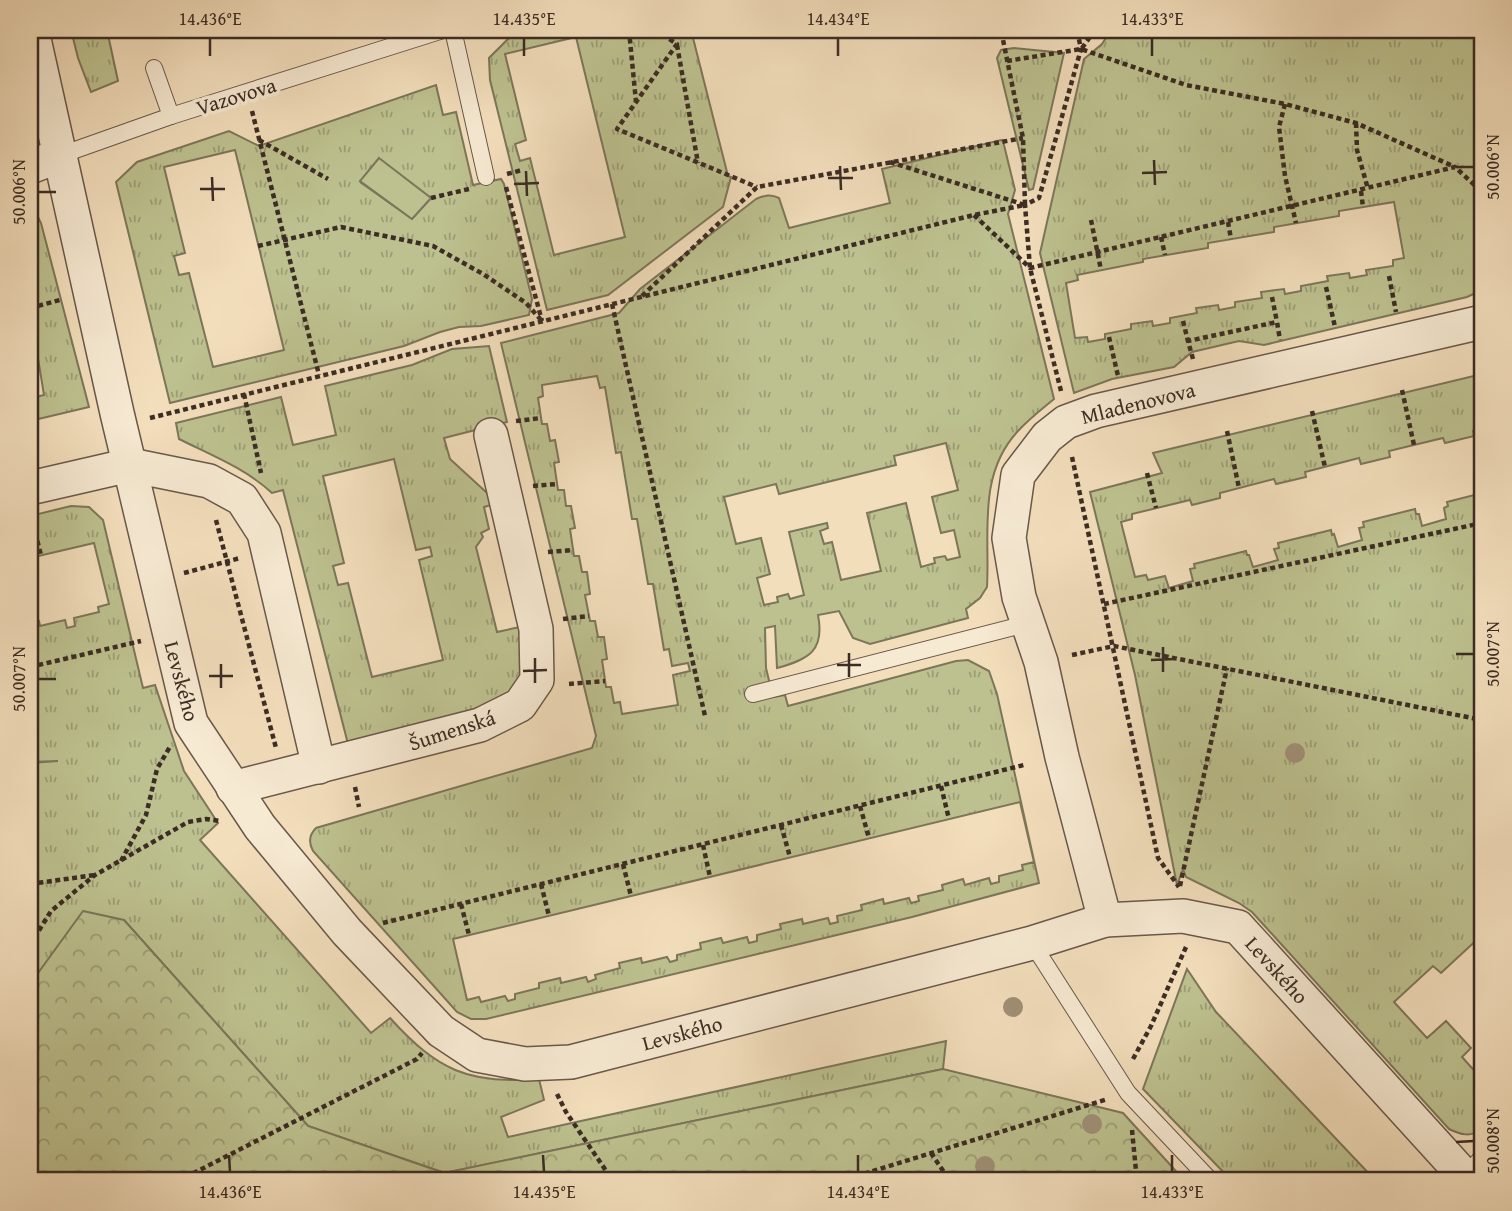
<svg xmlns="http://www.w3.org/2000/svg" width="1512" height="1211" font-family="'Gentium Book Plus',serif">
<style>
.grass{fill:url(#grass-tufts);stroke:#7c765a;stroke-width:2;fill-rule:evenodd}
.forest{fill:url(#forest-crowns);stroke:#7c765a;stroke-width:2}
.pitch{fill:#bdc18f;stroke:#7c765a;stroke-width:2}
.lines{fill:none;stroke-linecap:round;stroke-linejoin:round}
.service-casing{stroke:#69584a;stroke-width:18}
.minor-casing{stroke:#69584a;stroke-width:36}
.path{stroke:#3b2c24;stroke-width:4.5;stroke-dasharray:5 3.5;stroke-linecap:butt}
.service{stroke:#f7ead3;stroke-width:16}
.minor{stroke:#f7ead3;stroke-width:33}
.tree{fill:#a09077}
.ticks{fill:none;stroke:#3b2c24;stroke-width:2.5}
.labels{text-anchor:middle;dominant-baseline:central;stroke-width:7;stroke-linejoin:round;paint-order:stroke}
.street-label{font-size:21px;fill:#3b2c24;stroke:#f7ead3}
.neatline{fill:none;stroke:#3b2c24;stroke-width:2.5}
.ticks-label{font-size:18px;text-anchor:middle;fill:#3b2c24}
</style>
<defs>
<pattern id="grass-tufts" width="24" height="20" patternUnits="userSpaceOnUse" patternTransform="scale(1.75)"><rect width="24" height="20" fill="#bdc18f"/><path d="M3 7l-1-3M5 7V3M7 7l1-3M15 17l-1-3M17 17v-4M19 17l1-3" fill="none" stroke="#9b9d75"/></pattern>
<pattern id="forest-crowns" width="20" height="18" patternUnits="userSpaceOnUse" patternTransform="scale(1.75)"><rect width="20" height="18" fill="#bdc18f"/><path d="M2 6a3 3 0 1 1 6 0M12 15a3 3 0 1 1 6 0" fill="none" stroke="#9b9d75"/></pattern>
</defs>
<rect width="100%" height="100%" fill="#f3debc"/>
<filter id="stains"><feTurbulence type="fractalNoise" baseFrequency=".00286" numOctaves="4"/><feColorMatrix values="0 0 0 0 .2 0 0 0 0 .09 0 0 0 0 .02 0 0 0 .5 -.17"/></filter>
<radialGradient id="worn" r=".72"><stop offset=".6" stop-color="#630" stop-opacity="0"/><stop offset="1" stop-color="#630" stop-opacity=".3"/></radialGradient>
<!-- grass -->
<g class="grass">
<path d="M71 30H107L118 81 91 92 78 58Z"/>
<path d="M527 30H691L728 176 731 177 723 207 608 295 547 310 490 80 489 58 513 34ZM576 37 625 237 554 255 530 158 520 161 515 144 526 140 505 54Z"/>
<path d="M1111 30H1482V290L1467 297 1264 345 1239 341 1192 352 1174 367 1112 379 1074 393 1040 253 1084 59 1102 44ZM1394 202 1404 258 1393 260V266L1366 270 1367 275 1350 278 1349 273 1327 276 1328 281 1301 286V291L1285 294 1284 289 1261 292 1262 298 1235 302V307L1219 310 1218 305 1196 308 1197 313 1170 318V323L1153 326 1152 321 1131 324V329L1105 334V339L1088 342 1087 337 1075 338 1066 283 1078 280 1077 275 1143 262V259L1208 248V243L1274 232V227L1339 216V211Z"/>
<path d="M1014 48 1064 53 1033 189 1029 190 997 58 1001 50Z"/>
<path d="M436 85 443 115 456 112 473 185 501 179 504 184 532 299 529 315 481 326 459 327 440 332 404 346 170 403 116 182 137 162 229 131 259 146ZM235 150 284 350 213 367 189 273 179 275 174 256 185 253 164 167ZM360 182 431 197V198L412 219Z"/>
<path d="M1001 140 1003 141 1015 190 1008 214 1054 399C1042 409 1029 419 1018 431 977 475 990 534 987 587L980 598 966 609 968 618 870 644 853 638 839 611 818 615C825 651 809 659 777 668L775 626 765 628 766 668 773 697 785 695 788 706 956 661 968 660 989 671 997 694 1039 883 912 917 486 1019H471L457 1012 313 851C308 842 309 835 316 828L592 748 596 736 501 343 619 313 640 289 756 199C765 195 771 194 779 198L789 228 890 203 882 169ZM597 376 600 388 605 387 616 453 621 452 632 519H637L648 584H653L664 650 669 649 672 666 688 663 690 671 673 675 678 705 622 714 620 702 614 703 611 687H606L602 660 607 659 604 637H598L595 621H590L585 595 590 594 587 572H582L579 556H574L570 529 575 528 571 506H566L564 490H558L554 463 559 462 555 440 550 441 547 424H542L538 398 543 396 542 385ZM946 443 958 490 932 497 941 533 954 530 960 557 947 560 945 556 934 558 935 563 921 567 906 503 867 513 881 571 841 580 832 542 824 544 820 531 828 528 827 523 789 532 804 595 790 599 788 594 777 597 778 602 764 605 757 578 770 574 761 538 736 544 724 497 776 484 779 494 896 465 894 456ZM1020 802 1034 862 1022 865 1023 870 999 876V882L991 884 989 878 965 885 963 879 942 885 943 890 918 896 919 901 911 903 909 898 884 904 883 899 861 905 862 910 837 916 838 922 830 924 828 918 803 924 802 919 780 924 781 929 757 935V941L749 943 747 937 723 943 721 938 700 943 701 949 677 955V960L670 962 667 957 642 963 641 958 619 963 620 968 595 975 596 979 588 982 586 977 561 983 560 978 539 983V988L515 994V999L508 1001 505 996 481 1002 479 997 467 1000 453 939Z"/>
<path d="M30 209 35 211 41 223 89 407 30 421V403L33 402 32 398 44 395 35 340H30Z"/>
<path d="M489 346 507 422 444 438 450 459 498 503 484 507 489 529 481 533 483 537 476 547 497 632 529 625 520 686 488 708 348 744 283 490 272 493C245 468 211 455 179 439L176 423 281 397 293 445 336 435 325 386 412 365 452 349ZM394 459 416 550 430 547 432 556 419 560 443 660 372 677 348 583 338 585 333 566 344 563 323 476Z"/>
<path d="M1482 374V428L1473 431 1474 436 1445 443 1443 438 1389 451 1390 457 1361 464 1359 458 1305 472 1306 477 1276 484 1274 479 1220 493V498L1192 505 1190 500 1132 514V519L1121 522 1135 577 1146 575 1148 580 1165 576 1169 588 1193 581 1190 569 1195 568 1194 564 1246 551 1247 555H1249L1253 567 1278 560 1274 549 1279 548 1278 543 1331 530 1332 535 1334 534 1338 547 1362 540 1359 528 1364 527 1363 522 1415 509 1416 514H1419L1422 526 1446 519 1444 508 1448 506 1447 502 1482 493V935L1441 973 1433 966 1394 1002 1427 1038 1446 1021 1471 1048 1462 1057 1480 1077 1482 1076V1130C1470 1137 1461 1135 1449 1129L1252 912 1239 903 1186 877 1183 869 1177 885 1135 675 1090 492 1162 473 1153 453Z"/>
<path d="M71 506 89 507 103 520 143 688 155 685 184 771 218 823 200 840 371 1033 390 1018C437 1070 469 1085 539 1079L544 1100 501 1117 508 1137 946 1041 943 1069 445 1173 308 1126 124 920 33 980 30 989V763L58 761 30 762V623L39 621 40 626 65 620 67 628 75 626 74 618 99 612 98 607 109 604 94 543 30 558V516Z"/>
<path d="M1187 969 1216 1012 1376 1181H1232L1143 1089Z"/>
</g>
<!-- forest -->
<path class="forest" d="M83 911 124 920 308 1126 444 1173 943 1069 1123 1113 1185 1181H41L30 1169V989L33 980Z"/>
<!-- pitch -->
<path class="pitch" d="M379 158 431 198 412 219 360 181Z"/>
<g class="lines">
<defs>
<g id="service">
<path d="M453 30 486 177"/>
<path d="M154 68 171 116"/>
<path d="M61 155 171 116 443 30"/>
<path d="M753 694 1026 624"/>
<path d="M1032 943 1128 1093 1211 1181"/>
<path d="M1465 1177 1482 1157"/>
</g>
<g id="minor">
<path d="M32 30 117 413 191 723 260 827 347 932 441 1031 477 1055 525 1064 571 1062 1032 943 1105 920 1183 916 1238 927 1469 1181"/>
<path d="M30 167 61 155"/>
<path d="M30 488 130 465 209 481 242 499 264 533 319 767"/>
<path d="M233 788 480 725 520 705 537 680 536 629 491 435"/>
<path d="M1105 920 1062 757 1041 662 1019 597 1009 538 1018 475 1047 437 1066 422 1096 411 1482 322"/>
</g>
</defs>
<!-- service casing -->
<use href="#service" class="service-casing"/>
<!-- minor casing -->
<use href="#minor" class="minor-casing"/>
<!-- path -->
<g class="path">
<path d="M629 30 636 102"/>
<path d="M655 30 677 44 617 129 757 187"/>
<path d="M677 45 698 163"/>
<path d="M1082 48 1095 30"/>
<path d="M1007 61 1081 49 1186 85 1285 104 1356 123 1455 167"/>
<path d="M1285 104 1279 127 1285 176 1296 223"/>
<path d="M252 111 319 375"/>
<path d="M1356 123 1357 150 1368 189"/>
<path d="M259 140 328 179"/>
<path d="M890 162 1025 205"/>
<path d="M507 174 522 170"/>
<path d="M506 187 542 321"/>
<path d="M1361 191 1363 207"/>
<path d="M431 198 469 189"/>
<path d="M974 215 1030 268 1455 167 1482 192"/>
<path d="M1091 220 1101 270"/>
<path d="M1228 222 1231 239"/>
<path d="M1161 237 1165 255"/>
<path d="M258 246 341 227 433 246 483 274 526 303 542 321"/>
<path d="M1389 276 1396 312"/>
<path d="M1326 287 1335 327"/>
<path d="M642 296 757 187 1023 138"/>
<path d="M1272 297 1277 322"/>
<path d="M612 304 705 716"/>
<path d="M30 308 60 300"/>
<path d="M1183 321 1188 341"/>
<path d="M1109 337 1118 376"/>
<path d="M1193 359 1188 341 1277 322 1280 340"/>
<path d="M1402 390 1414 445"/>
<path d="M1061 391 1030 268 1025 205 1039 198 1081 49 1077 30"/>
<path d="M244 394 261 473"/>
<path d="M1312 411 1325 467"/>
<path d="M150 418 974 215 1025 205 1023 138 1001 30"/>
<path d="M516 421 541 418"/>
<path d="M1227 431 1239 488"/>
<path d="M1072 457 1158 858 1179 887"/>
<path d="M1147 473 1156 508"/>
<path d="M533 486 557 484"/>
<path d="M31 516 41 555"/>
<path d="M216 520 276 748"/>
<path d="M548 552 573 550"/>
<path d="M184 573 240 558"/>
<path d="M1104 604 1482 523"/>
<path d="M563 619 589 616"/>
<path d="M1072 655 1114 646 1482 720"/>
<path d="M30 667 141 641"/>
<path d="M569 684 605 681"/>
<path d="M941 786 949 819"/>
<path d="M355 787 359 807"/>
<path d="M860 806 869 838"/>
<path d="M781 825 790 857"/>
<path d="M703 845 710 877"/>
<path d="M121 861 146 815 157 769 171 745"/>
<path d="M623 864 631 896"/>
<path d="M30 884 95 875"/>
<path d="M541 884 549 916"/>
<path d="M1180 886 1227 668"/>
<path d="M461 904 469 935"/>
<path d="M383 923 1024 765"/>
<path d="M30 945 51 911 95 875 188 822 206 819 220 821"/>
<path d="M1133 1059 1151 1026 1186 947"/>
<path d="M557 1094 566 1112 613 1181"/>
<path d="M1132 1130 1137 1181"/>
<path d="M931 1153 950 1181"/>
<path d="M178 1181 417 1059 422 1053"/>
<path d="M840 1181 1108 1099"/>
</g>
<!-- service -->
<use href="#service" class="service"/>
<!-- minor -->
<use href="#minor" class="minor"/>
</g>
<!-- trees -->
<g class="tree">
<circle cx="1295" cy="753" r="10"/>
<circle cx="1013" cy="1007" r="10"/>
<circle cx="1092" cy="1124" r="10"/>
<circle cx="985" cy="1166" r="10"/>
</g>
<!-- ticks -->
<path class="ticks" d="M210 38V56M524 38V56M838 38V56M1152 38V56M1154 160 1155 185M840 166 841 190M1456 167H1474M526 171 527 196M1142 173 1167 172M212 177 213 201M828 178H853M514 184 539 183M200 189H225M38 192H56M1163 647V672M849 653V677M1456 654H1474M535 658V683M1151 660 1175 659M221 664V688M837 665H861M523 671 547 670M209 676H233M38 679H56M1456 1142 1474 1141M229 1155 230 1172M543 1155 544 1172M858 1155V1172M1172 1155V1172"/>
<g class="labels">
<!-- street labels -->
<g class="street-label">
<text transform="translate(236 96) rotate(-17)">Vazovova</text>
<text transform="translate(1138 403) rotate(-14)">Mladenovova</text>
<text transform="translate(182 681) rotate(75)">Levského</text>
<text transform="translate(452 730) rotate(-18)">Šumenská</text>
<text transform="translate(1277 970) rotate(48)">Levského</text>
<text transform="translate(682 1033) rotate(-15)">Levského</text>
</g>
</g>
<!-- margin -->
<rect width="1512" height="1211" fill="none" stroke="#f3debc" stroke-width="77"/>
<rect x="38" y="38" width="1436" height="1134" class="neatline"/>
<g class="ticks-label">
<text x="210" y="25">14.436°E</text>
<text x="524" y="25">14.435°E</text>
<text x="838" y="25">14.434°E</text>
<text x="1152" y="25">14.433°E</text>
<text transform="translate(1493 167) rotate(-90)" y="6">50.006°N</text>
<text transform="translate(19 192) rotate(-90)" y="6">50.006°N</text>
<text transform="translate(1493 654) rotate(-90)" y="6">50.007°N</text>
<text transform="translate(19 679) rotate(-90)" y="6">50.007°N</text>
<text transform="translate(1493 1141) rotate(-90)" y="6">50.008°N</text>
<text x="230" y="1198">14.436°E</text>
<text x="544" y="1198">14.435°E</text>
<text x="858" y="1198">14.434°E</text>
<text x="1172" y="1198">14.433°E</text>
</g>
<rect width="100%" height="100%" filter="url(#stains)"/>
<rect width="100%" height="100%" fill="url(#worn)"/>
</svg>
